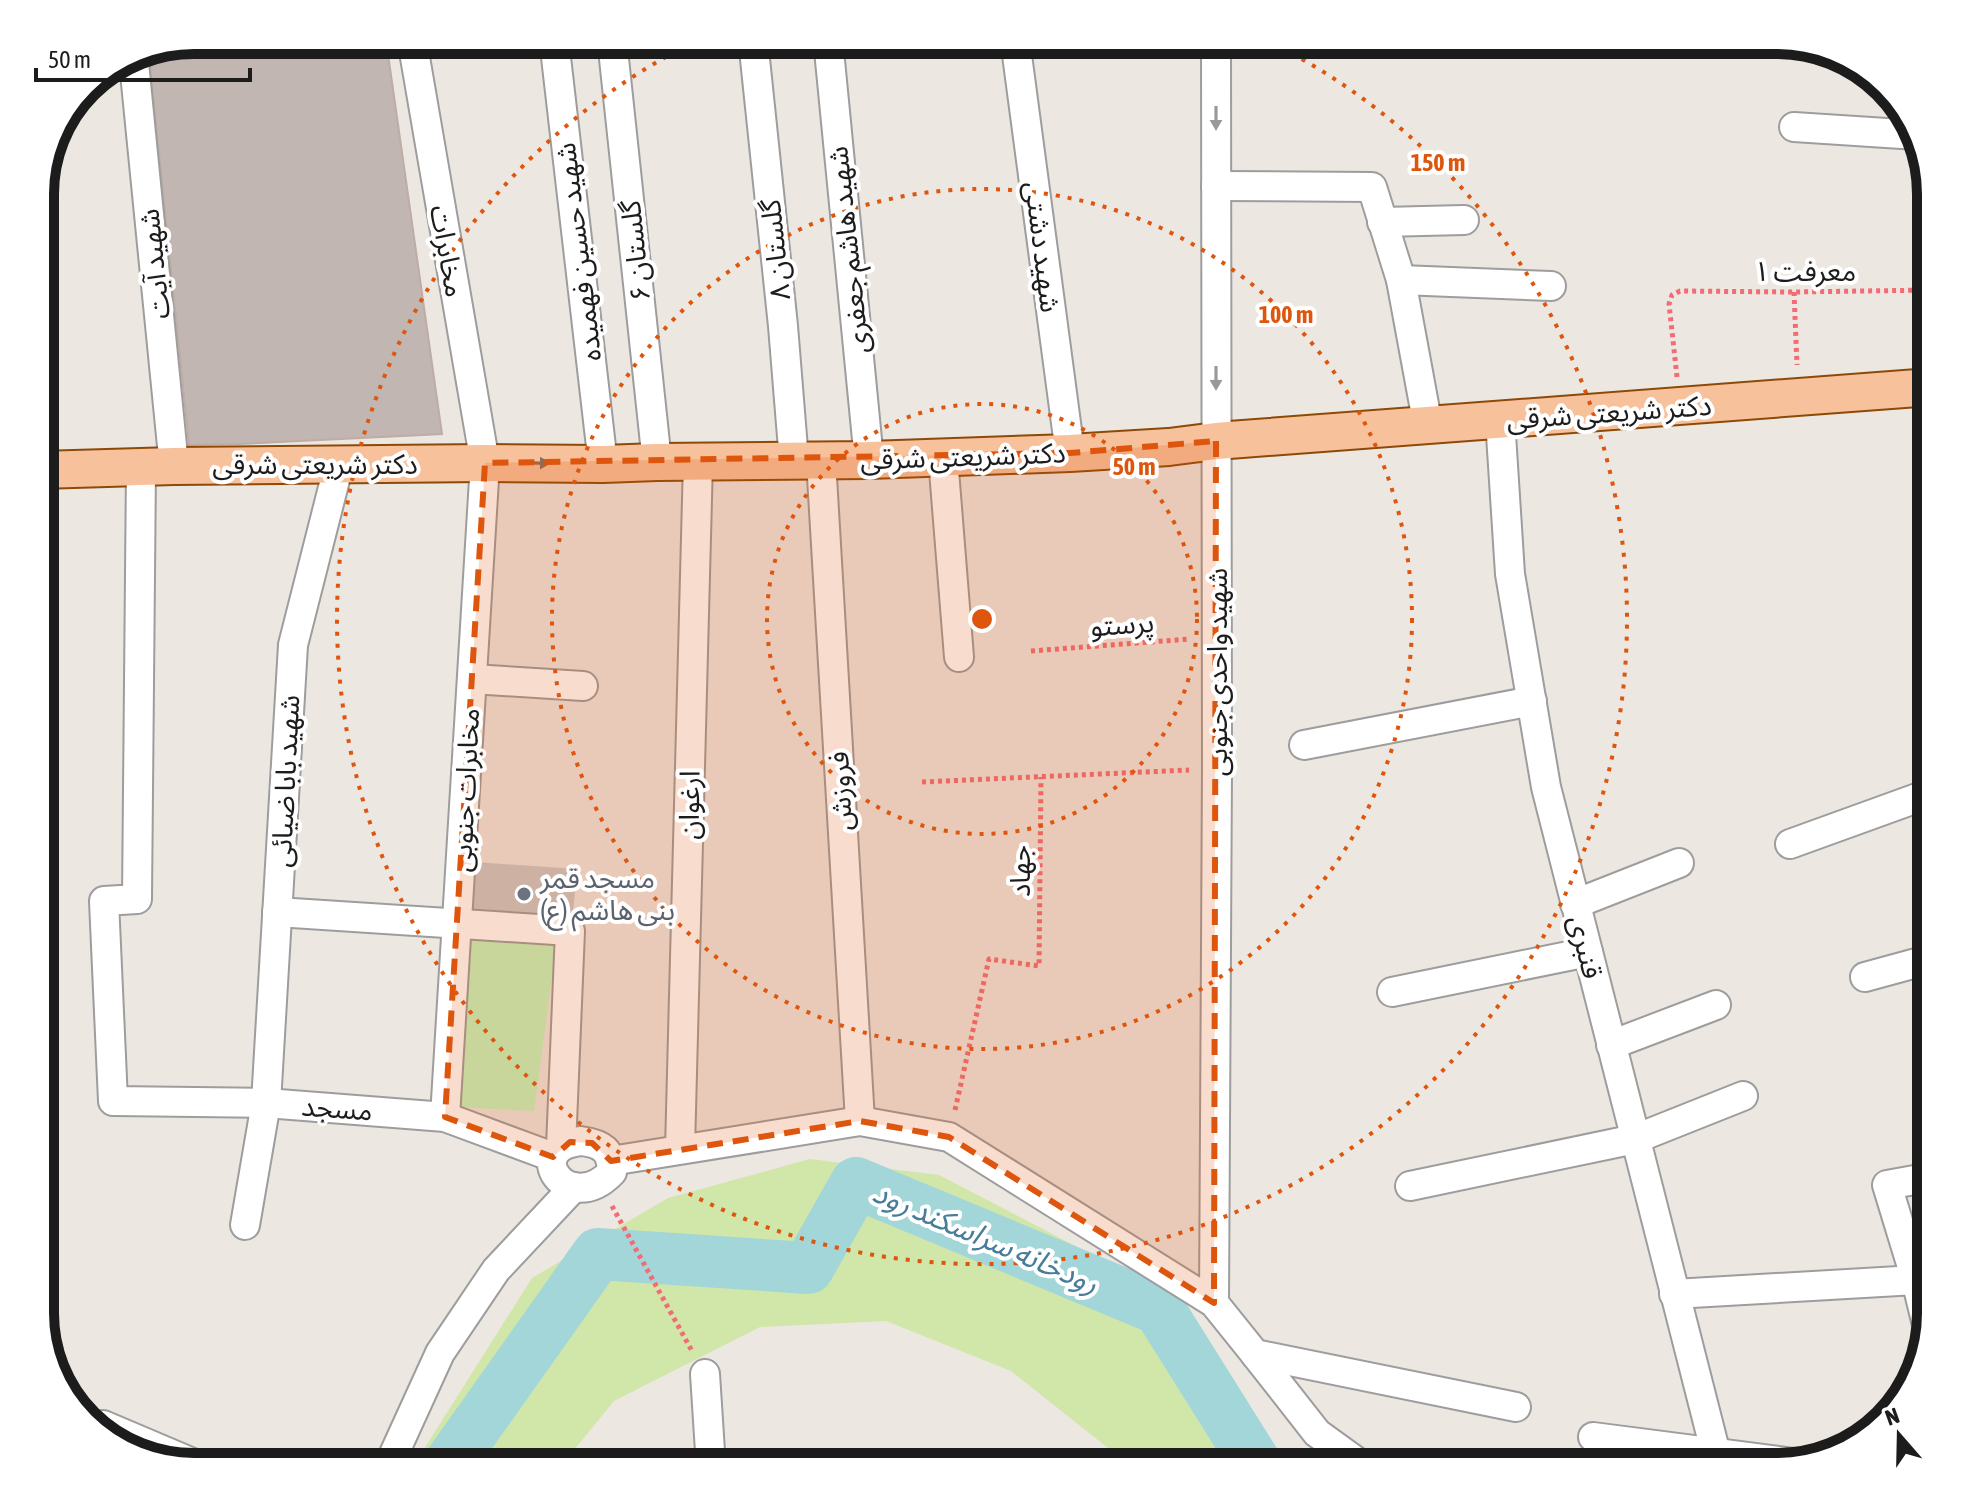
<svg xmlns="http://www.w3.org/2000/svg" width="1971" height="1507" font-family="'Asap Condensed','Noto Sans Arabic',sans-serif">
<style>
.religious{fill:#cacaca}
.grass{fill:#d1e6a9}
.park{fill:#c4f6bf}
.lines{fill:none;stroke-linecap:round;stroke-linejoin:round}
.river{stroke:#a3d6d9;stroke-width:52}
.building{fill:#c1b6b2;stroke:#beaca5;stroke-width:2}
.minor-casing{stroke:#9d9d9d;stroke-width:32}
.major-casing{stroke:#8d4a06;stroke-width:40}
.path{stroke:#f36c75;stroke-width:5;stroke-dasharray:4 4;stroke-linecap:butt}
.minor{stroke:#fff;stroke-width:28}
.major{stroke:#f7c19c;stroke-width:36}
.oneway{fill:#999}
.oneway2{fill:#8a6e5c}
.marked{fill:#de560d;fill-opacity:0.2;stroke:#de560d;stroke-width:6;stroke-dasharray:16 10;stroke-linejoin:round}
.ring{fill:none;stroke:#de560d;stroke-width:4;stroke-dasharray:4 8}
.worship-dot{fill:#6b7280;stroke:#fff;stroke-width:3}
.labels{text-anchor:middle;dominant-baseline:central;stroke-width:8;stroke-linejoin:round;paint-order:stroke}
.street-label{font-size:28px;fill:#1c1c1c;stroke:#fff}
.worship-label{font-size:28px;fill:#5b616d;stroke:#fff;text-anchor:start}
.water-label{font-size:30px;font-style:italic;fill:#477d98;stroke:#fff}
.rim{fill:none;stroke:#1c1c1c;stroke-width:10}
.centre{fill:#de560d;stroke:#fff;stroke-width:4}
.ring-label{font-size:24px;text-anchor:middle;font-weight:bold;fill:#de560d;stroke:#fff;stroke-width:8;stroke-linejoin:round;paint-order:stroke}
</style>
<rect width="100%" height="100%" fill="#ede7e2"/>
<!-- religious -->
<path class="religious" d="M475 862 577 869 572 925 472 920Z"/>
<!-- grass -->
<path class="grass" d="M810 1159 939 1175 1160 1290 1288 1467H1132L1011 1371 886 1321 760 1327 614 1401 560 1467H416L419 1457 532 1278 668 1198Z"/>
<!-- park -->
<path class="park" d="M469 929 557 939 534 1111 455 1107Z"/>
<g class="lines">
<!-- river -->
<path class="river" d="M447 1467 598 1254 808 1268 856 1183 1159 1309 1258 1467"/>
</g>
<!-- building -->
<path class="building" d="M194 40H386L442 434 240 444 189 445 149 57Z"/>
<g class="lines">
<defs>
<g id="minor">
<path d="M412 40 485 463 445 1117"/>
<path d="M554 40 603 464"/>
<path d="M612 40 657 462"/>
<path d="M753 40 783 326 794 461"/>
<path d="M828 40 869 460"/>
<path d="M1015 40 1070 453"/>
<path d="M134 63 174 466"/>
<path d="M1794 127 1917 135"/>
<path d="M1216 186 1372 187 1401 280 1428 426"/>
<path d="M1382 222 1464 220"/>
<path d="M1401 280 1551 286"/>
<path d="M1500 419 1510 574 1546 787 1716 1454 1715 1467"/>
<path d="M943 458 959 657"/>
<path d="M821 460 860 1121"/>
<path d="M141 467 137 899 104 901 113 1101 266 1103 445 1117 553 1157"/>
<path d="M472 679 583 686"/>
<path d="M1304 745 1532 701"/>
<path d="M1790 844 1931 793"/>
<path d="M1575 904 1679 863"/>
<path d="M277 912 570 931 561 1147"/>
<path d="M1865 977 1931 959"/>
<path d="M1392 992 1588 952"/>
<path d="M1611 1045 1716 1005"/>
<path d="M581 1141C603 1144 611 1150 612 1172 567 1219 520 1147 581 1141Z"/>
<path d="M680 1149 698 461"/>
<path d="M611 1161 860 1121 949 1137 1214 1303 1255 1354 1516 1407"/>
<path d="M1410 1186 1635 1139 1743 1096"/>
<path d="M245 1225 266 1103 293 645 339 464"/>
<path d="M1674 1294 1916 1280"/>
<path d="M1214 1303 1217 769 1216 40"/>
<path d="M1927 1325 1916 1280 1887 1185 1931 1177"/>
<path d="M1255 1354 1317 1433 1364 1467"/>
<path d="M705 1374 711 1467"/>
<path d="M103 1425 202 1467"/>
<path d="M1593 1437 1794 1463"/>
<path d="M388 1467 440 1353 496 1270 574 1187"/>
</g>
<path id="major" d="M40 470 174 466 485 463 603 464 657 462 869 460 1070 453 1169 447 1216 441 1931 387"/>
</defs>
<!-- minor casing -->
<use href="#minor" class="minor-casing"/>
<!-- major casing -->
<use href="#major" class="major-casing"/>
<!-- path -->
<g class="path">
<path d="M1794 292 1797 365"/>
<path d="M1677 377 1669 304 1672 295 1680 291 1794 292 1931 290"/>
<path d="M1031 651 1190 639"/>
<path d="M922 782 1189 770"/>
<path d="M955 1110 989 959 1039 966 1041 777"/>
<path d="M612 1206 692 1351"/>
</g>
<!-- minor -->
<use href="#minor" class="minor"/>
<!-- major -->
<use href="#major" class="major"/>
</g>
<!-- one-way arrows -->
<defs><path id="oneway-solid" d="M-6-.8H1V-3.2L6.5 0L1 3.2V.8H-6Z" transform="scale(2)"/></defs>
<g class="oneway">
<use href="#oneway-solid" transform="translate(1216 118) rotate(90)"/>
<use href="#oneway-solid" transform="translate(1216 378) rotate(90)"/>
</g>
<use class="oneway2" href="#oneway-solid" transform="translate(538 463) rotate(1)"/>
<!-- marked area -->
<path class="marked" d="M1216 441 1214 1303 949 1137 860 1121 611 1161 592 1143 570 1142 553 1157 445 1117 485 463 1070 453Z"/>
<!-- distance rings -->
<g class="ring">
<circle cx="982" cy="619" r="215"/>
<circle cx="982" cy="619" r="430"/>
<path d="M1270 42A645 645 0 1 1 694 42"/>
</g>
<!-- markers -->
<circle class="worship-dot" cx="524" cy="894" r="8"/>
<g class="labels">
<!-- street labels -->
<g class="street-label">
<text transform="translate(1043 247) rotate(83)">شهید دشتی</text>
<text transform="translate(775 250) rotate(-96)">گلستان ۸</text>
<text transform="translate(848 250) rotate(-96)">شهيد هاشم جعفری</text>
<text transform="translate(448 251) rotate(80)">مخابرات</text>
<text transform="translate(635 251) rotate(-96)">گلستان ۶</text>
<text transform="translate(578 252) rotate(-97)">شهيد حسین فهمیده</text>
<text transform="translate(154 264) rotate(-96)">شهید آیت</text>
<text x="1805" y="271">معرفت ۱</text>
<text transform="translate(1609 412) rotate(-4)">دکتر شریعتی شرقی</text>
<text transform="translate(963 456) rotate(-2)">دکتر شریعتی شرقی</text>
<text x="315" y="464">دکتر شریعتی شرقی</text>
<text transform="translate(1122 624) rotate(-4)">پرستو</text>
<text transform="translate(1217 672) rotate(-90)">شهید واحدی جنوبی</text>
<text transform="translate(285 781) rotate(-87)">شهيد بابا ضيائی</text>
<text transform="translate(465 790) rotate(-87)">مخابرات جنوبی</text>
<text transform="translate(840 791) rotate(-93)">فروزش</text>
<text transform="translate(689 805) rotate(-89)">ارغوان</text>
<text transform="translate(1020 871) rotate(-90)">جهاد</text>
<text transform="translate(1586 947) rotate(76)">قنبری</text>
<text transform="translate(337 1108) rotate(4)">مسجد</text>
</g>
<!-- worship labels -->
<g class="worship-label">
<text x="540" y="878">مسجد قمر<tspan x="540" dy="32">بنی هاشم (ع)</tspan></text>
</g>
<!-- water labels -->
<g class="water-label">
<text transform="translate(986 1237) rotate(23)">رودخانه سراسکند رود</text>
</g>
</g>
<!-- crop -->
<path d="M0 0H1971V1507H0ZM194 54H1777A140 140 0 0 1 1917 194V1313A140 140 0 0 1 1777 1453H194A140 140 0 0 1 54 1313V194A140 140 0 0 1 194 54Z" fill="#fff" fill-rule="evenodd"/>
<path class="rim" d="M194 54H1777A140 140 0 0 1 1917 194V1313A140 140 0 0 1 1777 1453H194A140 140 0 0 1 54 1313V194A140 140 0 0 1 194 54Z"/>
<circle cx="982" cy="619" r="12" class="centre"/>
<g class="ring-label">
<text x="1438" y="171">150 m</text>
<text x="1286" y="323">100 m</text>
<text x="1134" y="475">50 m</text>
</g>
<!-- north arrow -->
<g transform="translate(1899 1435) rotate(340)" stroke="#ffffff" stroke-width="6" paint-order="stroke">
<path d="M0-6L14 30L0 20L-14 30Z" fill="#1c1c1c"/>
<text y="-12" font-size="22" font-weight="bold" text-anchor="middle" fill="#1c1c1c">N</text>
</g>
<!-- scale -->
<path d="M36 68v12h214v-12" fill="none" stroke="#1c1c1c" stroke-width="4"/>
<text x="48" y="68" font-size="24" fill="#1c1c1c" stroke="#ffffff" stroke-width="6" paint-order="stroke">50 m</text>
</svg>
